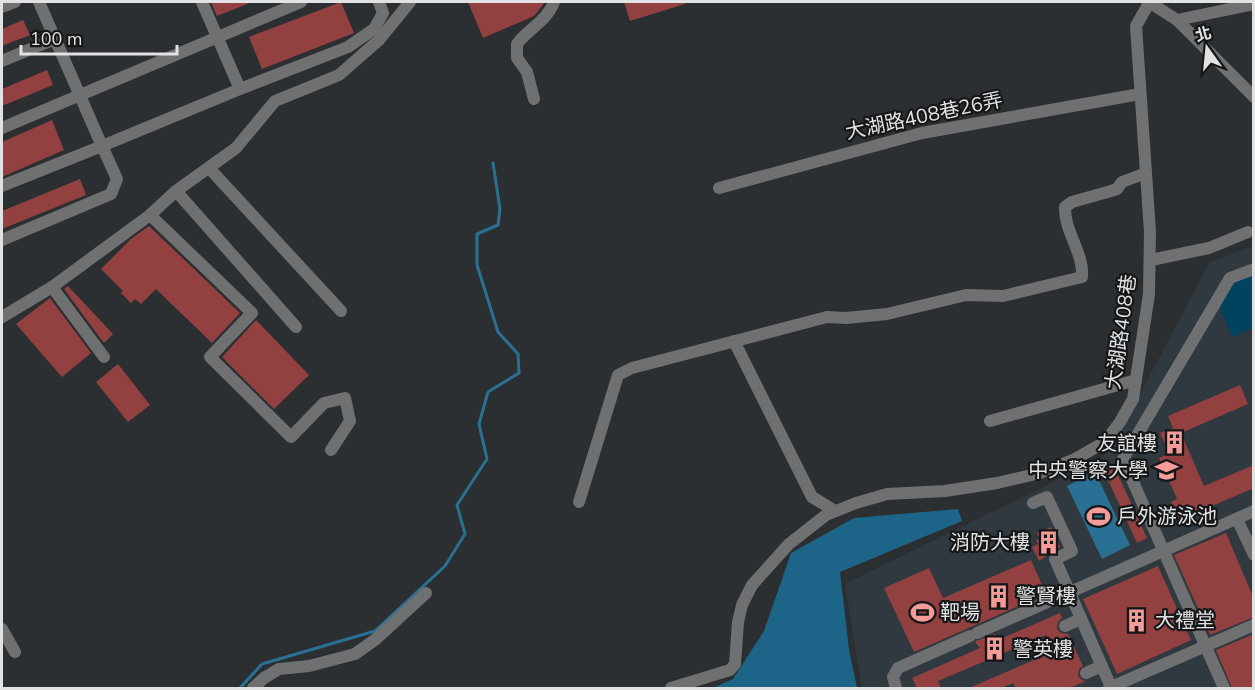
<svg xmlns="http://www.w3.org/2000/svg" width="1255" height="690" font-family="'Nunito Sans','Noto Sans TC',sans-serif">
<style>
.built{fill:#30393f}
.green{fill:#01425e}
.forest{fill:#1d6588}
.water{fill:#2a7094}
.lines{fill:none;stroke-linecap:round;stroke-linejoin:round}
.stream{stroke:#2a7094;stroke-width:3}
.building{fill:#924040}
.minor{stroke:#6e7071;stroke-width:12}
.labels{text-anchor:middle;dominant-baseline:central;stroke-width:4.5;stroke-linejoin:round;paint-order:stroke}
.street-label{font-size:20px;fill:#e0e2e3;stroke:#161718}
.poi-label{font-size:20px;fill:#e0e2e3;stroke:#161718;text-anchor:start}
</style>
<rect width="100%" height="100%" fill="#2c2f31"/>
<!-- built -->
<path class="built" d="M1253 246V688H862L845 584 1100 459 1114 443 1210 262Z"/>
<!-- green -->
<path class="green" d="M1253 272V328L1232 337 1219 306 1232 281Z"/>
<!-- forest -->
<path class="forest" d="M958 509 962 521 840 572 849 650 857 688H713L733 679 764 631 791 553 854 518Z"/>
<!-- water -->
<path class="water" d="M1095 472 1130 545 1102 559 1067 486Z"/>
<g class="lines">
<!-- stream -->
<path class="stream" d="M240 688 262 664 375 631 445 566 465 534 457 505 487 459 479 424 488 392 519 373 518 354 498 332 477 265V234L498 225 500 209 493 163"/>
</g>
<!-- building -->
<g class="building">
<path d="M211 2H252L217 16Z"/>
<path d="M341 2 354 33 262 69 249 37Z"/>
<path d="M468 2H545L534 16 483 38Z"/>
<path d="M624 2H685V4L630 21Z"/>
<path d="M23 20 30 35 2 46V29Z"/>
<path d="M47 70 53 85 2 106V89Z"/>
<path d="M52 120 64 150 2 177V142Z"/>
<path d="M80 179 86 195 2 229V211Z"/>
<path d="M149 226 240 313 212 343 156 289 141 304 135 299 131 303 121 293 123 291 101 269 131 239Z"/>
<path d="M68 286 113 334 105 342H103L64 289Z"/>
<path d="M50 298 91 353 62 377 16 324Z"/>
<path d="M256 320 309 375 274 409 222 357Z"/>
<path d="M118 364 150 405 128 422 96 382Z"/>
<path d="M1240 385 1248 404 1181 433 1204 486 1254 465V488L1179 520 1171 502 1177 499 1159 458 1169 453 1160 433 1173 428 1168 416Z"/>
<path d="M1113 464 1147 538 1137 543 1103 469Z"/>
<path d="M1051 527 1060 547 1039 561 1032 547 1038 544 1036 540 1040 539 1037 533Z"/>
<path d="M1226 533 1254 599V617L1210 635 1174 555Z"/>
<path d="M1031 560 1046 594 914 652 884 588 929 568 943 598Z"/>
<path d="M1158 566 1191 640 1117 674 1083 599Z"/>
<path d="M1060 613 1062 618 1058 622 1057 629 1061 633 1068 634 1083 666 1079 669 1078 676 1082 680 1086 681 1069 688H1016L1013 683 1001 688H969L1053 652 1046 635 938 681 941 688H917L912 678 980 648 975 642 976 641 995 634 998 640Z"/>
<path d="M1254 634V688H1232L1216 650Z"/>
</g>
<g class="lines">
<!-- minor -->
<g class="minor">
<path d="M39 2 102 146 240 89 348 47 374 29 383 13 379 2"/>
<path d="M202 2 240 89"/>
<path d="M1149 2 1177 20 1254 97"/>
<path d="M2 7 15 2"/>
<path d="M1177 20 1254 4"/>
<path d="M2 61 55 39"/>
<path d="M534 99 527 72 517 58V44C529 28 547 21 554 2"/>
<path d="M2 128 301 2"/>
<path d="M209 168 341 311"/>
<path d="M2 186 102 146 117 179 111 194 2 240"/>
<path d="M719 188 922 133 1140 94"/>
<path d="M176 191 296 327"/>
<path d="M150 215 252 313 210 357 291 437 324 403 345 398 350 421 331 450"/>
<path d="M1151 260 1209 248 1248 232"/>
<path d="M52 287 104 357"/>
<path d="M2 317 52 287 150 215 176 191 236 148 275 101 339 75 379 40 410 2"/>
<path d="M734 341 812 497 835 511"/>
<path d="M990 421 1136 380"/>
<path d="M579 502 618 375 632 368 827 317 846 318 887 314 966 295 1003 296 1082 277C1084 253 1064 231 1065 207L1072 202 1111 191 1117 189 1122 182 1146 173"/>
<path d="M1033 503 1047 497 1072 551 1055 559 1111 687"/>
<path d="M1237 519 1254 555"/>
<path d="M1065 626 1081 619"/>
<path d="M2 629 15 652"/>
<path d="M977 633 1254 511"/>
<path d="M1086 673 1102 666"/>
<path d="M253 688 264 678 279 669 309 666 355 654 376 639 426 593"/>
<path d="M671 688 730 670 735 664 738 622 742 605 752 585 789 544 826 515 856 503 887 494 945 491 997 483 1040 473 1075 459 1105 442 1120 422 1133 399 1149 294 1150 232 1136 26 1149 3"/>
<path d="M896 688 893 677 898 668 970 636"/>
<path d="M1109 688 1254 625"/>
<path d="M1224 688 1123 459 1230 278 1254 269"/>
</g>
</g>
<!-- icons -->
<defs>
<symbol id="building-bare" viewBox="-9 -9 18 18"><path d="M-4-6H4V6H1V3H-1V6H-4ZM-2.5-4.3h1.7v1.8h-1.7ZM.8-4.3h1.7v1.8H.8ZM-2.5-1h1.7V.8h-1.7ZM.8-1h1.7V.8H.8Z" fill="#f59b98" stroke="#161718" stroke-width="2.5" paint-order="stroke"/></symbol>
<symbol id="university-bare" viewBox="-9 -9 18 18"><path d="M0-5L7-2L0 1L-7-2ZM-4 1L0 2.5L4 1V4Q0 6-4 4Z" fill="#f59b98" stroke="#161718" stroke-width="2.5" paint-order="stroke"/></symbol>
<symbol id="stadium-bare" viewBox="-9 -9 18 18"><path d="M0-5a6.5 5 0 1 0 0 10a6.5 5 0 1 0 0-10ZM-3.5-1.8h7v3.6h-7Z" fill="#f59b98" stroke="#161718" stroke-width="2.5" paint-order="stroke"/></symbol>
</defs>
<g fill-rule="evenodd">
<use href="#building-bare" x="1158" y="426" width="33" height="33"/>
<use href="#university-bare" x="1150" y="454" width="33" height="33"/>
<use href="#stadium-bare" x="1082" y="500" width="33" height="33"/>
<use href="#building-bare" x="1032" y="526" width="33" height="33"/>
<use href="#building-bare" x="982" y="580" width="33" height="33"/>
<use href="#stadium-bare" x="906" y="596" width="33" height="33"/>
<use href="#building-bare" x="1120" y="604" width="33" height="33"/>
<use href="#building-bare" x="978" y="632" width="33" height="33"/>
</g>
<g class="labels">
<!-- street labels -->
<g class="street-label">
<text transform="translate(924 116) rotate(-12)">大湖路408巷26弄</text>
<text transform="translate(1121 332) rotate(-82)">大湖路408巷</text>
</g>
<!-- poi labels -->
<g class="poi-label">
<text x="1157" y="443" text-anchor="end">友誼樓</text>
<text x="1148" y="470" text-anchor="end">中央警察大學</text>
<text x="1117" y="516">戶外游泳池</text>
<text x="1030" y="542" text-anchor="end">消防大樓</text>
<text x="1016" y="596">警賢樓</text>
<text x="940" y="612">靶場</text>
<text x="1155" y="620">大禮堂</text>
<text x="1013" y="649">警英樓</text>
</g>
</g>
<!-- border -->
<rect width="1255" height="690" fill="none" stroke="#e0e2e3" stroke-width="6"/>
<!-- north arrow -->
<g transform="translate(1207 48) rotate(345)" stroke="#161718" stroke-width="4.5" paint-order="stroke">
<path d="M0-4.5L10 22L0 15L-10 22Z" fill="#e0e2e3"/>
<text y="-9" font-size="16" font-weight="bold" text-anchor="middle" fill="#e0e2e3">北</text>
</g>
<!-- scale -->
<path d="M21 45v9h156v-9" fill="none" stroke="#e0e2e3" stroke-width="3"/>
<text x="30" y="45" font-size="18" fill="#e0e2e3" stroke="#161718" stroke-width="4.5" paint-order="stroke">100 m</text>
</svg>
